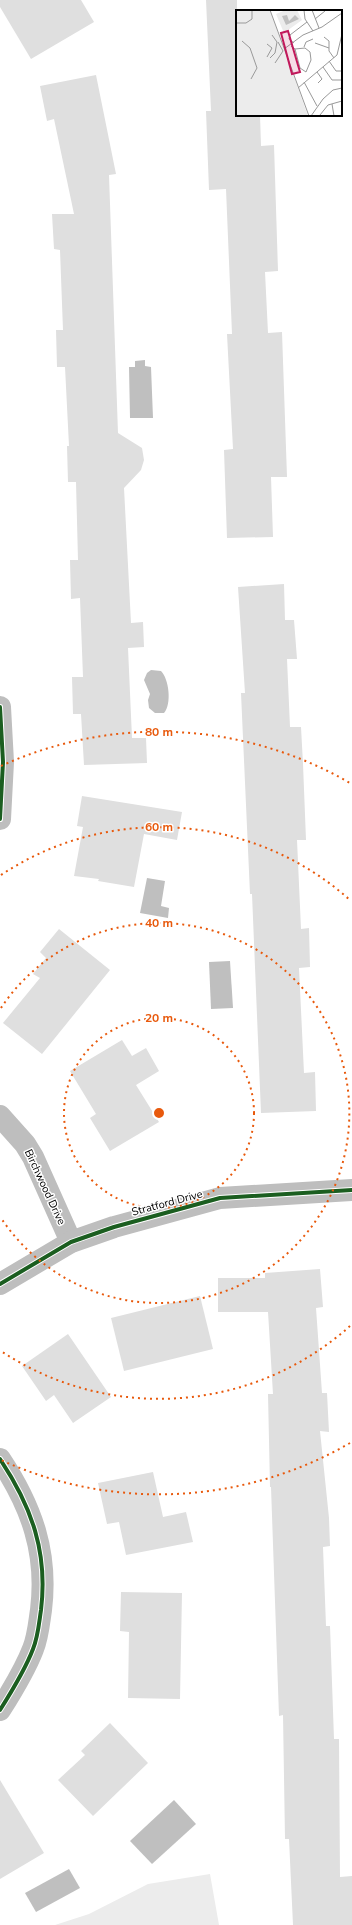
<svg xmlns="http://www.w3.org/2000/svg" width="352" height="1925" font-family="'Nunito Sans',sans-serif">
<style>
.green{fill:#ececec}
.water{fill:#bfbfbf}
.building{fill:#dfdfdf}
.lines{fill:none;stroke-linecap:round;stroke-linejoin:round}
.minor{stroke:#bebebe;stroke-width:22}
.cycleway-casing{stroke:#fff;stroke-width:6}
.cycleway{stroke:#1b5e20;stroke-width:4}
.ring{fill:none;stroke:#e8590c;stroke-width:2;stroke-dasharray:2 4}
.labels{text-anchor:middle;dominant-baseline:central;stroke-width:3;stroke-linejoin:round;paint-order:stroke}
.street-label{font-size:11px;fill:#000;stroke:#fff}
.inset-road{fill:none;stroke:#999;stroke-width:1}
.view{fill:#c2185b;fill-opacity:0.15;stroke:#c2185b;stroke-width:2}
.inset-edge{fill:none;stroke:#000;stroke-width:2}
.centre{fill:#e8590c;stroke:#fff;stroke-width:2}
.ring-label{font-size:12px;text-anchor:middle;font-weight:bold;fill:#e8590c;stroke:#fff;stroke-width:3;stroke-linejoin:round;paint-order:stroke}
</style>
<rect width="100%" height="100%" fill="#fff"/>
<!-- green -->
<path class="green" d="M210 1874 219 1925H55L89 1914 148 1884Z"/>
<!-- water -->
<g class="water">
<path d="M145 360V366L151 367 153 418H130L129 367H135V361Z"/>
<path d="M151 670 161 671C169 679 172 704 164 713H155L149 708 148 700 150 694 144 680 147 673Z"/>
<path d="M147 878 165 881 161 906 169 908 168 918 140 913Z"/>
<path d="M230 961 233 1008 211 1009 209 962Z"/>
<path d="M174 1800 196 1824 152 1864 130 1841Z"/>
<path d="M69 1869 80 1888 36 1912 25 1893Z"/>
</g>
<!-- building -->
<g class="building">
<path d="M0 0H81L94 22 31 59 0 7Z"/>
<path d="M206 0H237V115H260L261 146 274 145 278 271 265 272 268 333 282 332 287 477H271L273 537 227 538 224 450 233 449 227 334H232L226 189 209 190 206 111H211Z"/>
<path d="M96 75 116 174 109 175 118 433 142 448 144 460 141 470 124 488 131 623 143 622 144 647 128 648 132 738H146L147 763 84 765 81 714H73L72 677H83L80 598 71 599 70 560H78L76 482H68L67 446H69L65 367H57L56 330H63L60 250 54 249 52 214H74L54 119 47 121 40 86Z"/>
<path d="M284 584 285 620H294L297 659H287L290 727H301L303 764 306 840H297L301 929 309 928 310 967 299 968 304 1073 315 1072 316 1111 261 1113 252 894H250L246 805 241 693H245L238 587Z"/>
<path d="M82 796 182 812 177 840 144 834 134 887 98 881 99 879 74 876 83 827 77 826Z"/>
<path d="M59 929 110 970 42 1054 3 1023 40 978 33 974 46 958 40 952Z"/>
<path d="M122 1040 132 1056 146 1048 159 1071 136 1085 159 1122 110 1151 90 1118 96 1114 70 1071Z"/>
<path d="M320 1269 323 1307 316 1308 322 1393H327L329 1432 320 1431 329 1518 330 1546 323 1547 326 1626H330L334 1739H339L340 1877 352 1876V1925H293L289 1839H285L283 1715 279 1716 271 1487H270L268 1394H273L268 1312H218V1278H265V1273Z"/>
<path d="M200 1296 213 1349 124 1371 111 1318Z"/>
<path d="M68 1334 111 1397 73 1423 54 1395 46 1401 22 1366Z"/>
<path d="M153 1472 163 1517 186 1512 193 1542 126 1555 119 1522 107 1524 98 1483Z"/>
<path d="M121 1592 182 1593 180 1699 128 1698 129 1632 120 1631Z"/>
<path d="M110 1723 148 1763 93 1816 58 1780 85 1755 81 1751Z"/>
<path d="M0 1780 44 1853 0 1879Z"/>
</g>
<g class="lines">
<!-- minor -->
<g class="minor">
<path d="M0 707 3 762 0 819"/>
<path d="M0 1116 25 1144 33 1157 71 1242"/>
<path d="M0 1284 71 1242 114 1227 220 1198 352 1190"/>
<path d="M0 1459C32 1507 48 1553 41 1610 39 1623 38 1637 33 1649 25 1670 12 1691 0 1710"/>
</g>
<defs>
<g id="cycleway">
<path d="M0 707 3 762 0 819"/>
<path d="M0 1284 71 1242 114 1227 220 1198 352 1190"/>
<path d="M0 1459C32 1507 48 1553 41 1610 39 1623 38 1637 33 1649 25 1670 12 1691 0 1710"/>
</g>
</defs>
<!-- cycleway casing -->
<use href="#cycleway" class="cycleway-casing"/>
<!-- cycleway -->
<use href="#cycleway" class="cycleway"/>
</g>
<!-- distance rings -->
<g class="ring">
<circle cx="159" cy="1113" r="95"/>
<path d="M1 1008A190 190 0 1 1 1 1218"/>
<path d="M350 1326A286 286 0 0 1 1 1351M1 875A286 286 0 0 1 350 900"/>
<path d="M350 1443A381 381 0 0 1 1 1460M1 766A381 381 0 0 1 350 783"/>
</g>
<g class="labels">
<!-- street labels -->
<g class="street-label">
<text transform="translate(45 1187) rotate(65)">Birchwood Drive</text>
<text transform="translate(167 1203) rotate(-15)">Stratford Drive</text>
</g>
</g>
<!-- overview -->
<g transform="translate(236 10)">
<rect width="106" height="106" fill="#fff"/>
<path d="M0 0H34L72 106H0ZM50 0H61L66 10 48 23 40 4Z" fill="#ececec"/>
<path d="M51 5 53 11 59 5 63 9 50 15 46 6Z" fill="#bfbfbf"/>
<path class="inset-road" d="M34 0 73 106M68 0 69 9 77 21M76 0 83 18M79 9 89 1M0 13H10L16 9V0M88 27 93 31V41L98 48M6 31 14 38 21 58 15 69M58 33 53 29 54 25 71 12M79 33 93 38M55 36 59 39 69 38 74 42 75 50 70 62M68 37 70 32 77 29M48 39 67 25 86 17 106 3M59 39 64 58 70 62M31 47 36 38 31 34M34 48 39 43 41 32 36 25M93 51 100 61H106M39 53 47 41 42 32M87 57 96 70H106M81 62 86 69 82 73M68 72 81 96M62 78 101 45 106 24M96 94 98 106M84 105 92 95 106 91M75 106 87 89 97 80 106 78"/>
<path class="view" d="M52 21 64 62 56 64 45 23Z"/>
<rect width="106" height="106" class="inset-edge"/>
</g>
<circle cx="159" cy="1113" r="6" class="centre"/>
<g class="ring-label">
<text x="159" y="736">80 m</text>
<text x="159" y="831">60 m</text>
<text x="159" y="927">40 m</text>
<text x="159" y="1022">20 m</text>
</g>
</svg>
